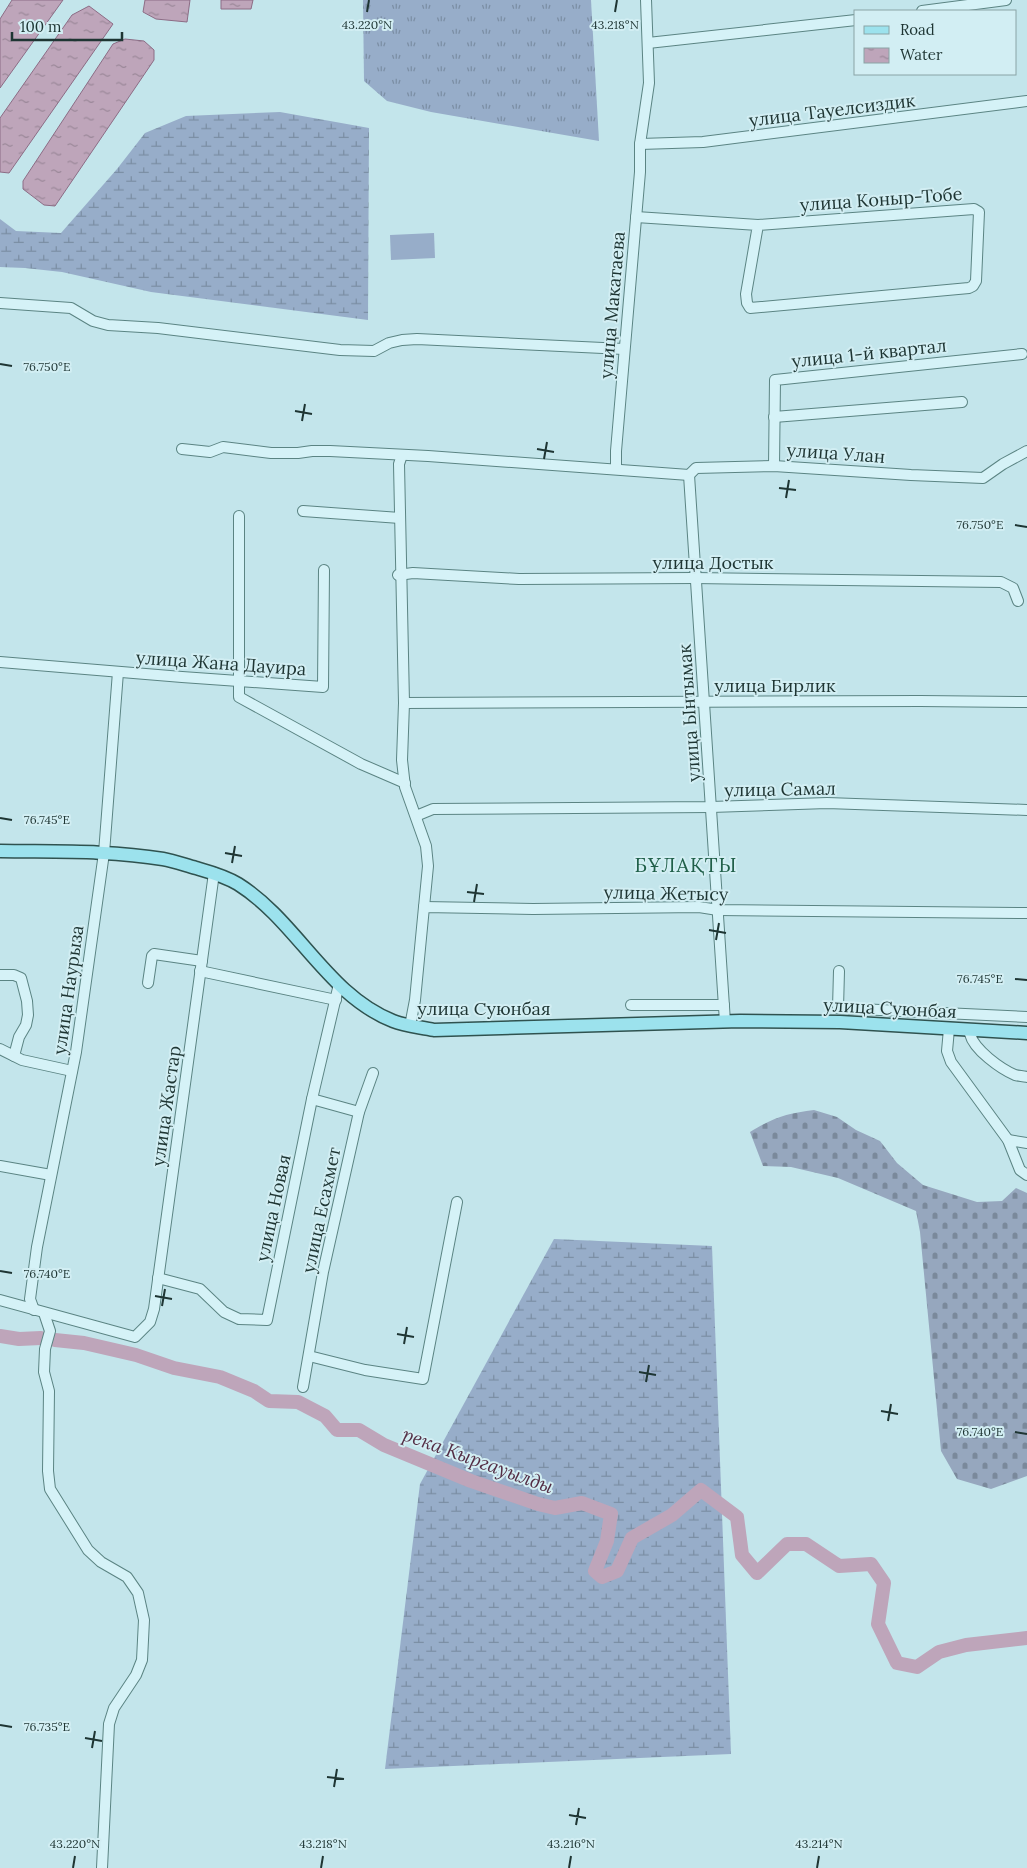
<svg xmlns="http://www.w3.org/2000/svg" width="1027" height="1868" font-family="Lora,serif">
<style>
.grass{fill:url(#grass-tufts)}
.wetland{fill:url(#wetland-marsh)}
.cemetery{fill:url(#cemetery-stones)}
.garden{fill:#97adc9}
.water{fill:url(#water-ripples);stroke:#8c6c85}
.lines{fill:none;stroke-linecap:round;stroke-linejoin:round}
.river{stroke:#bea5ba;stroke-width:14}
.minor-casing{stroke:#5b8483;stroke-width:12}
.major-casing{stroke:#2f524f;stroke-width:15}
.minor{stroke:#d5f2f7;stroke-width:10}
.major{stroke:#9ce2ed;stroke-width:12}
.ticks{fill:none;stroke:#1e3533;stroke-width:2}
.labels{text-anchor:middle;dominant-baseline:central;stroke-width:4;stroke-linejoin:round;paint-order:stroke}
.street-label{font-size:18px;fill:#1e3533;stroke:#d2eef3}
.water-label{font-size:19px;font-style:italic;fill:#542e45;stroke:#d2eef3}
.quarter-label{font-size:20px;letter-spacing:1px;fill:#205f49;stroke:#d2eef3}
.ticks-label{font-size:12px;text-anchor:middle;fill:#1e3533;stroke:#d2eef3;stroke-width:4;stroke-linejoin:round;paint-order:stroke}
</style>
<defs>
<pattern id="grass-tufts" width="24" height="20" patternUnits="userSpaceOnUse" patternTransform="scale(1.25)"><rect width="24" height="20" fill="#97adc9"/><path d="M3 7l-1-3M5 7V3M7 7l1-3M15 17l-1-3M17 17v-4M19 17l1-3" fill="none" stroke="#7b8ea4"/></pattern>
<pattern id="wetland-marsh" width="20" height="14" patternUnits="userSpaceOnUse" patternTransform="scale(1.25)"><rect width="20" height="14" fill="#97adc9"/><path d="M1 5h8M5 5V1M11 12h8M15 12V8" fill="none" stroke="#7b8ea4"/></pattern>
<pattern id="cemetery-stones" width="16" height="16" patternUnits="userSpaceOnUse" patternTransform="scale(1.25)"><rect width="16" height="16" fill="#96a7be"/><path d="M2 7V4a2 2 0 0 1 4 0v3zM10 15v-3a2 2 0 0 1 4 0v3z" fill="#7a899b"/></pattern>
<pattern id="water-ripples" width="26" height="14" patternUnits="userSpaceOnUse" patternTransform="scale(1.25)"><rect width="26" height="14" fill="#bea5ba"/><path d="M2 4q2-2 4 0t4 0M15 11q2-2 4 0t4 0" fill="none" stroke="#9a8798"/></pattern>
</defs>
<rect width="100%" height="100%" fill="#c3e5eb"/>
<!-- grass -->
<path class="grass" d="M363 0H591L599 141 431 112 387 101 364 81Z"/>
<!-- wetland -->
<g class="wetland">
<path d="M280 112 369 128 368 320 151 292 62 272 25 268 0 267V219L16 231 61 233 117 169 145 133 186 116Z"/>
<path d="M554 1239 712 1246 731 1754 385 1769 420 1484Z"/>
</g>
<!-- cemetery -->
<path class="cemetery" d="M814 1110 837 1117 856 1130 880 1141 897 1163 923 1185 977 1202 1002 1201 1016 1188 1027 1193V1476L991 1489 957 1479 941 1451 920 1232 916 1211 838 1178 791 1167 763 1166 750 1132C772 1118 788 1113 814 1110Z"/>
<!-- garden -->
<path class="garden" d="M434 233 435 258 391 260 390 235Z"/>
<!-- water -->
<g class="water">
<path d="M12 0H63L0 88V19Z"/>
<path d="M145 0H190L187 22 156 19 143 12Z"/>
<path d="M221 0H253L251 9H221Z"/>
<path d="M89 6 113 24 9 173 0 172V118L72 15Z"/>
<path d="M125 39 144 41 154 50V60L55 206 44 205 23 189V181L113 44Z"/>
</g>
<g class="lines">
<!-- river -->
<g class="river">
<path d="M0 1336 19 1339 41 1338"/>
<path d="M55 1340 84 1343 136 1355 174 1368 220 1377 254 1391 269 1401 298 1402 325 1416 337 1430H359L384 1445 471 1481 538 1504 555 1508 582 1503 611 1514 607 1541 595 1571 602 1577 617 1571 632 1538 672 1515 701 1490 737 1517 742 1555 757 1573 787 1544H806L839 1566 871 1564 884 1583 878 1624 897 1663 917 1667 939 1652 966 1645 1027 1638"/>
</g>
<defs>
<g id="minor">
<path d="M922 11 1006 0"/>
<path d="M648 43 856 20"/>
<path d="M640 144 703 142 1027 101"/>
<path d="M636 217 758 225 974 209 979 212 976 281 973 286 969 288 750 308 747 303 746 294 758 225"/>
<path d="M0 303 71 308 93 321 108 325 158 328 340 350 374 351 389 343 402 340 417 339 624 349"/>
<path d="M774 417 962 402"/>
<path d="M182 449 210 452 223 447 271 453H298L312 451H330L428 456 689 475"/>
<path d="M402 455 399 464 404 703 402 760 405 787 426 846 428 866 424 907"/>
<path d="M774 466 775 380 1022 354"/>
<path d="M616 468V451L640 172V144L649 83 646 0"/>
<path d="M689 475 725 1022"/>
<path d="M689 475 696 468 774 466 911 475 983 478 1003 464 1027 451"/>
<path d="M303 511 400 518"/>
<path d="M239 516V697L361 764 405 783"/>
<path d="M398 575 413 573 519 579 694 578 1001 582 1013 588 1018 601"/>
<path d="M0 662 182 677 323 687 324 570"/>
<path d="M404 703 920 701 1027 702"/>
<path d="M416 816 433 809 711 807 827 803 1027 810"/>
<path d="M200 971 336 1000"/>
<path d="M839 971 838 1008 1027 1017"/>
<path d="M0 975H14L21 978 27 1001 28 1015 26 1025 19 1037 14 1056"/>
<path d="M148 983 152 956 154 954 202 961"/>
<path d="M631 1005H724"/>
<path d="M410 1026 415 1000 424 907 533 909 699 907 718 910 1027 913"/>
<path d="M949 1029 947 1051 951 1062 1008 1140 1020 1170 1027 1175"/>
<path d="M973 1030 970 1034C974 1050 1001 1069 1015 1075 1018 1076 1023 1076 1027 1077"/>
<path d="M0 1049 22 1060 72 1071"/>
<path d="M312 1099 359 1112"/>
<path d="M1008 1140 1027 1143"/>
<path d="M0 1166 51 1175"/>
<path d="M158 1278 200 1289 224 1312 239 1319 267 1320 312 1099 339 984"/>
<path d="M0 1300 135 1337 150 1322 154 1309 214 873"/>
<path d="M34 1310 30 1299 37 1247 76 1052 104 853 118 672"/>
<path d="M44 1313 50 1331 45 1349 44 1372 49 1391 48 1471 50 1489 88 1550 101 1562 127 1577 138 1593 144 1620 142 1660 136 1675 114 1708 109 1724 102 1868"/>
<path d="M309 1356 365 1370 423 1379 457 1202"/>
<path d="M303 1387 323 1272 359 1112 373 1073"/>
</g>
<path id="major" d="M0 851C54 852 109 850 163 859 174 861 185 865 196 868 210 872 225 876 238 884 297 921 327 995 393 1021 405 1026 420 1027 434 1030L740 1021 840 1022 1027 1033"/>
</defs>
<!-- minor casing -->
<use href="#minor" class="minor-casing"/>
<!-- major casing -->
<use href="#major" class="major-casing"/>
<!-- minor -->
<use href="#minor" class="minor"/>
<!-- major -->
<use href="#major" class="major"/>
</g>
<!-- ticks -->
<path class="ticks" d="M367 12 369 0M615 12 617 0M0 364 12 366M295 411 312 414M302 421 305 404M537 449 554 452M544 459 547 442M779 488 796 490M786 498 789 480M1015 525 1027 527M0 818 12 820M225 853 242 856M232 863 235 846M467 892 484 894M474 902 477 884M709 930 726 933M716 940 719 923M1015 979 1027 980M0 1271 12 1273M155 1296 172 1299M162 1306 165 1289M397 1334 414 1337M404 1344 407 1327M639 1372 656 1375M646 1382 649 1365M881 1411 898 1414M888 1421 891 1404M1015 1432 1027 1434M0 1725 12 1727M85 1738 102 1741M92 1748 95 1731M327 1777 344 1779M334 1787 337 1769M569 1815 586 1818M576 1825 579 1808M73 1868 75 1856M321 1868 323 1856M569 1868 571 1856M817 1868 819 1856"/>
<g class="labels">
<!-- street labels -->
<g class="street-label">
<text transform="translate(832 110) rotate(-7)">улица Тауелсиздик</text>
<text transform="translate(881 199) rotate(-4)">улица Коныр-Тобе</text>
<text transform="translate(612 305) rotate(-85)">улица Макатаева</text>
<text transform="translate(869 353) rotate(-6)">улица 1-й квартал</text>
<text transform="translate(836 453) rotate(4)">улица Улан</text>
<text x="713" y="562">улица Достык</text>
<text transform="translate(221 663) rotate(4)">улица Жана Дауира</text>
<text x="775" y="685">улица Бирлик</text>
<text transform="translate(689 713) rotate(-94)">улица Ынтымак</text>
<text transform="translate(780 789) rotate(-1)">улица Самал</text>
<text transform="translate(666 893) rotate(1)">улица Жетысу</text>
<text transform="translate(68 990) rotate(-82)">улица Наурыза</text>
<text x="484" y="1008">улица Суюнбая</text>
<text transform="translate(890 1008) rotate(3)">улица Суюнбая</text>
<text transform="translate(166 1106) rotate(-82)">улица Жастар</text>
<text transform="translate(273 1208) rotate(-78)">улица Новая</text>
<text transform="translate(321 1210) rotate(-78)">улица Есахмет</text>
</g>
<!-- water labels -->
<g class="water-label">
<text transform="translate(478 1460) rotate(20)">река Кыргауылды</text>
</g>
<!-- quarter labels -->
<g class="quarter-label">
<text x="686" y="864">БҰЛАҚТЫ</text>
</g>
</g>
<g class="ticks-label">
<text x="367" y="29">43.220°N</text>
<text x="615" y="29">43.218°N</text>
<text x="47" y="371">76.750°E</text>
<text x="980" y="529">76.750°E</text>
<text x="47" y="824">76.745°E</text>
<text x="980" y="983">76.745°E</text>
<text x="47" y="1278">76.740°E</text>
<text x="980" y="1436">76.740°E</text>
<text x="47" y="1731">76.735°E</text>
<text x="75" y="1848">43.220°N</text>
<text x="323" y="1848">43.218°N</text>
<text x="571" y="1848">43.216°N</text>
<text x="819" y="1848">43.214°N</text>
</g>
<!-- legend -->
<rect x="854" y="10" width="162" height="65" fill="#d2eef3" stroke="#8aa4a6"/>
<rect x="864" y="26" width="25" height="8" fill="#9ce2ed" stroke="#8aa4a6"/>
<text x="900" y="35" font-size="15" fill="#1e3533">Road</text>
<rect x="864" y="48" width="25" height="15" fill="url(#water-ripples)" stroke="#8aa4a6"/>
<text x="900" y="60" font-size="15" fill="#1e3533">Water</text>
<!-- scale -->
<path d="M12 32v8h110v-8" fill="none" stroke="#1e3533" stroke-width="2.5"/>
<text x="20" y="32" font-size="15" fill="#1e3533" stroke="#d2eef3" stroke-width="4" paint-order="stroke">100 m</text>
</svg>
